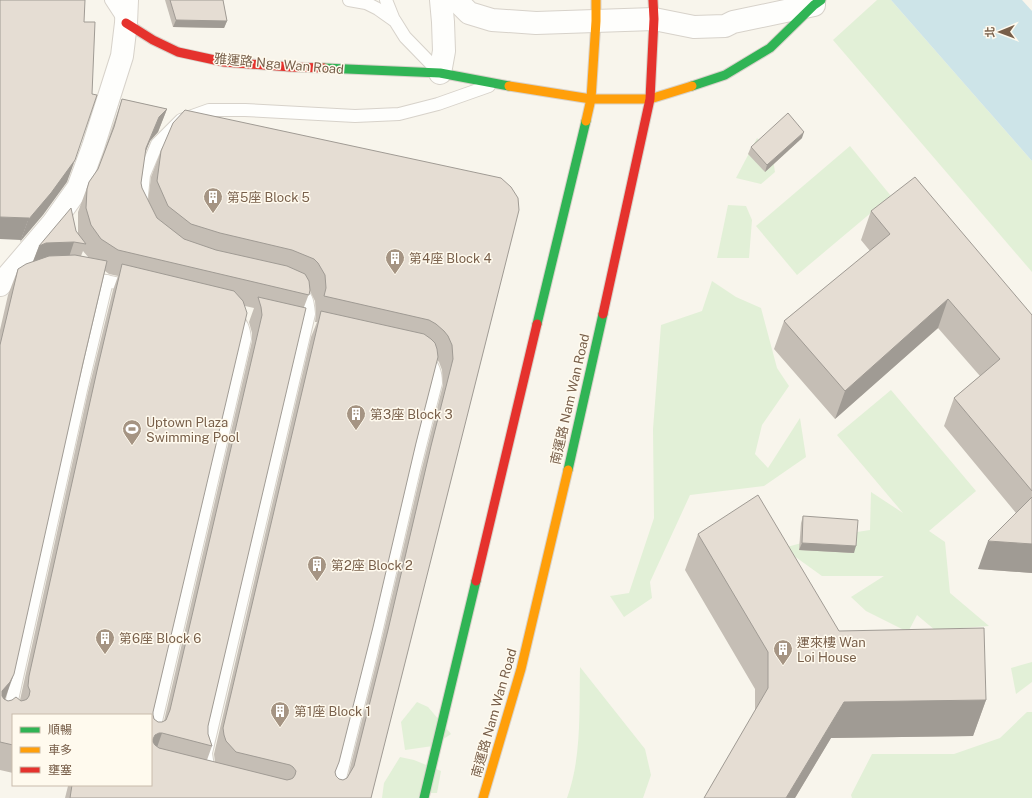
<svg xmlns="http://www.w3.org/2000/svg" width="1032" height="798" font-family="'Public Sans','Noto Sans TC',sans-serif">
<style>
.green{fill:#e2f0d7}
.water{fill:#cde4e8}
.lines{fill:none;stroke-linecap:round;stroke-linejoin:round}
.lane-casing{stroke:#d7d2ca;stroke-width:14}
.street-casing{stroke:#d7d2ca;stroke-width:24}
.fast-casing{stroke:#d8d2ca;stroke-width:11}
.slow-casing{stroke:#d8d2ca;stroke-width:11}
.jam-casing{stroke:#d8d2ca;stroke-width:11}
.lane{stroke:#fefefc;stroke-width:12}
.street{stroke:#fefefc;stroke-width:22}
.fast{stroke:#30b455;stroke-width:9}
.slow{stroke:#ff9f0a;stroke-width:9}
.jam{stroke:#e5322d;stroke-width:9}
.wall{fill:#c5beb5;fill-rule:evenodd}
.shaded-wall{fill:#a09b94}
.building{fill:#e5ddd3;stroke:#a09b94}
.labels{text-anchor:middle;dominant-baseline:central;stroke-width:3;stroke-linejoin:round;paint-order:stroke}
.street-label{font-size:13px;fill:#785f4a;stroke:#fffaee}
.poi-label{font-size:13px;fill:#785f4a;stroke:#fffaee;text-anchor:start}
</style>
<rect width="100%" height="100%" fill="#f8f5ec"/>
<!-- green -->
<g class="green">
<path d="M877 0H891L1032 161V272L833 40Z"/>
<path d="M757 138 772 153 775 172 761 184 736 178Z"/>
<path d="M850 146 891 196 797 275 756 226Z"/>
<path d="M728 205 746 206 752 220 749 258H717Z"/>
<path d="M712 281 736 297 761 308 777 368 789 386 762 425 755 454 768 468 800 418 806 457 764 486 690 495 650 582 652 598 624 617 610 596 629 593 654 518 653 429 661 325 702 311Z"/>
<path d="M891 390 976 491 929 531 945 542 950 593 989 626 935 630 917 615 908 632 866 611 851 597 884 576H822L783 548 824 537 870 530 871 492 903 513 837 435Z"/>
<path d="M1032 662V682L1016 694 1011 668Z"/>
<path d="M580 667 645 749 651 775 643 798H567C582 757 579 710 580 667Z"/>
<path d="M417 702 428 707 451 734 433 746 405 750 401 722Z"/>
<path d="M1027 712H1032V798H852L851 795 872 754H954L1000 738Z"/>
<path d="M400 757 414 760 441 771 437 793H420L418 798H382L384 783Z"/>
</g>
<!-- water -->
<path class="water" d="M891 0H1022L1032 11V161Z"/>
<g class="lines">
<defs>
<g id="lane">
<path d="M111 0 124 20"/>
<path d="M349 0 366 3 378 9 395 21 405 37 439 72"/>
<path d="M386 0 394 20"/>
<path d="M141 205 144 175 157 144 181 120 209 110H245L355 116 399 114 438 104 489 86"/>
<path d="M87 277 130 286"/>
<path d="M13 719 11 712 12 700 81 390 107 281"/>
<path d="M151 740 153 734 245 339C244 329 242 323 234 315"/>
<path d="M213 775C208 768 207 762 206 753L309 314C308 302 307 294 296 289"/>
<path d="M333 798 337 790 371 654 414 470 436 383C436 372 433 365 425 357"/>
</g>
<g id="street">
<path d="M456 0 469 13 492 20 536 23 654 19 694 27 725 26 733 22 814 5"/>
<path d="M440 73 444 51 443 22 441 0"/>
<path d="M0 285 53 223 78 188 93 147 122 56 126 23 127 0"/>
</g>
<g id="fast">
<path d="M324 68 440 73 509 86"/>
<path d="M692 86 725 75 770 48 814 5 821 0"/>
<path d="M537 324 586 121"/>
<path d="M568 470 603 314"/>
<path d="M424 798 476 581"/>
</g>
<g id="slow">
<path d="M509 86 591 99H650L692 86"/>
<path d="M586 121 591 99 596 21V0"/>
<path d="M483 798 521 669 568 470"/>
</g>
<g id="jam">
<path d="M126 23 153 40 178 52 224 62 291 67 324 68"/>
<path d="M603 314 650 99 654 19 653 0"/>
<path d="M476 581 537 324"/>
</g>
</defs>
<!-- lane casing -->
<use href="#lane" class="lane-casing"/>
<!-- street casing -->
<use href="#street" class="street-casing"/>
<!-- fast casing -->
<use href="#fast" class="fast-casing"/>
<!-- slow casing -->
<use href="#slow" class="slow-casing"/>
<!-- jam casing -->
<use href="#jam" class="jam-casing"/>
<!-- lane -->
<use href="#lane" class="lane"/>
<!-- street -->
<use href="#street" class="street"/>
<!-- fast -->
<use href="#fast" class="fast"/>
<!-- slow -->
<use href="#slow" class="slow"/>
<!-- jam -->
<use href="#jam" class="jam"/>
</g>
<!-- wall -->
<g class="wall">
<path d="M165 0H223L227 21 224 28 173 27Z"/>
<path d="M122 99 167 109 158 132 150 141 145 153 141 183 142 188 148 201 151 177 161 151 501 178 371 798H65L68 786 65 785H151L13 715V773L0 770V330L8 295 18 269 33 262 39 246 76 231 78 234V212L89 182 98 169ZM83 251 89 258 81 256ZM105 271 109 274 118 276 113 290 88 392 20 700 8 701 5 699ZM310 291 315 301 316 314 315 322H317L311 337 214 754 215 762 207 760 212 746 208 734V726L304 307ZM245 306 254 308 249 322 252 333V341L164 721 162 722H158L154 719 153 715V712ZM437 360 439 362 442 370 443 385 421 472 378 656 348 776 347 778 343 780 339 779 336 776 335 773 416 443Z"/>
<path d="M802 138 765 172 748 154 751 147Z"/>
<path d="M871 211 1032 315V573L978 569 1016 513 944 426 954 398 980 376 938 328 835 419 774 349 784 321 870 251 861 240Z"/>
<path d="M803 516 854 553 799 550 801 523Z"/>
<path d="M698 534 839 631 986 700 973 736 831 738 795 798H704L755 711V689L685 570Z"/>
</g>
<!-- shaded-wall -->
<g class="shaded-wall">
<path d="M176 20 227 21 224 28 173 27Z"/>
<path d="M167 109 158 132 150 141 137 172 146 148 159 117Z"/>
<path d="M804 132 802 138 765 172 767 165Z"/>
<path d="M75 160 67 182 43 215 20 242 28 220Z"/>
<path d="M0 217 29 218 21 240 0 239Z"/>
<path d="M74 242 66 266 30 269 39 246 46 243Z"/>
<path d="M948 299 938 328 835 419 845 391Z"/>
<path d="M988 541 1032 544V573L978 569Z"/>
<path d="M802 543 856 546 854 553 799 550Z"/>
<path d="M14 674 5 699 1 708 2 691Z"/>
<path d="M986 700 973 736 831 738 795 798H786L844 702Z"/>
<path d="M159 733H162L153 759V739L155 735Z"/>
</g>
<!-- building -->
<g class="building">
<path d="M0 0H85L84 22H95L92 94 97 95 75 160 51 193 28 220 29 218 0 217Z"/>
<path d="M170 0H223L227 21 176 20Z"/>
<path d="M122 99 167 109 159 117 146 148 141 183 142 188 157 218 184 239 216 250 287 266 305 274 309 281 310 290 309 295 118 250 101 239 91 225 86 208 87 189 89 182 98 169 114 127Z"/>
<path d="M185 110 501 178 511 187 518 198 519 210 371 798H70L72 785H151V715H13V745L0 742V345L18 269 26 264 49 256 75 255 107 261 83 363 14 674 10 682 2 691V696L4 699 8 701 12 700 16 697 21 701 25 700 27 699 29 696 30 691 28 686 29 676 98 366 122 264 234 291 243 301 247 313 153 712V715L154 719 158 722H162L166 720 170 710 262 315 261 307 258 297 306 308 208 726V734L212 746 162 733H159L155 735 153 739V742L155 745 159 748 287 780 291 779 293 778 295 775 296 771 293 767 290 765 236 752 226 741 224 735 223 728 321 311 424 334 431 339 435 343 437 349 438 357 416 443 373 627 339 762 335 772 336 776 339 779 343 780 347 778 354 766 388 630 431 446 453 359 452 345 448 336 444 331 436 324 429 320 324 296 326 288 325 275 318 263 314 259 292 250 220 233 191 224 168 206 157 181 161 151 173 123Z"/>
<path d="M788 113 804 132 767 165 751 147Z"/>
<path d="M915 177 1032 315V491L954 398 1000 359 948 299 845 391 784 321 890 234 871 211Z"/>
<path d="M71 208 76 231 86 244 74 242 46 243 39 246Z"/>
<path d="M758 495 839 631 984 628 986 700 844 702 786 798H704L768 688V652L698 534Z"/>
<path d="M1032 497V544L988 541Z"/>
<path d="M803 516 858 520 856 546 802 543Z"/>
</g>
<!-- icons -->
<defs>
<symbol id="building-pin" viewBox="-11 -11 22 30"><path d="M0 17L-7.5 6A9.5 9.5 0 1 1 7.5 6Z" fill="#a59483" stroke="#fffaee"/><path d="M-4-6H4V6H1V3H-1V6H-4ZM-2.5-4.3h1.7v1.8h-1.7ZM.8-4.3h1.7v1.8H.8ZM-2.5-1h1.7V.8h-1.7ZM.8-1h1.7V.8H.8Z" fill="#fff"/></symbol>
<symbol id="stadium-pin" viewBox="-11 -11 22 30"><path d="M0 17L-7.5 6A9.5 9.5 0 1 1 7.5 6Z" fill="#a59483" stroke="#fffaee"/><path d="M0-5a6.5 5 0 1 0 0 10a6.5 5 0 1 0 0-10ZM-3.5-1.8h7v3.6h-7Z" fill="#fff"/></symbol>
</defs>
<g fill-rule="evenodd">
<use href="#building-pin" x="202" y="186" width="22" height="30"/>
<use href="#building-pin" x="384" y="247" width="22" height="30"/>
<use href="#building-pin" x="345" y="403" width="22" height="30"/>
<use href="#stadium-pin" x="121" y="418" width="22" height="30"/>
<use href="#building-pin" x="306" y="554" width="22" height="30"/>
<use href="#building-pin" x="94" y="627" width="22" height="30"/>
<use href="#building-pin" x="772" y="638" width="22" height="30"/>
<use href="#building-pin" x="269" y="700" width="22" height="30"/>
</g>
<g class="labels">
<!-- street labels -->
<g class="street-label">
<text transform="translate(279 64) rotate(5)">雅運路 Nga Wan Road</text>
<text transform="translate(570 399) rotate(-77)">南運路 Nam Wan Road</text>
<text transform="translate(494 713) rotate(-74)">南運路 Nam Wan Road</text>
</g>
<!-- poi labels -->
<g class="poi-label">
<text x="227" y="197">第5座 Block 5</text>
<text x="409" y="258">第4座 Block 4</text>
<text x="370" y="414">第3座 Block 3</text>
<text x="146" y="422">Uptown Plaza<tspan x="146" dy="15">Swimming Pool</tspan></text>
<text x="331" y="565">第2座 Block 2</text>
<text x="119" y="638">第6座 Block 6</text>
<text x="797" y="642">運來樓 Wan<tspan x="797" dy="15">Loi House</tspan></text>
<text x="294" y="711">第1座 Block 1</text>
</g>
</g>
<!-- legend -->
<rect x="12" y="714" width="140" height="72" fill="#fffaee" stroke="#c9bcac"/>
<rect x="20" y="727" width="20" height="6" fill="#30b455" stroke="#c9bcac"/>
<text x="48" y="734" font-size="12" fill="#785f4a">順暢</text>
<rect x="20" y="747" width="20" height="6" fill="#ff9f0a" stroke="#c9bcac"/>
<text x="48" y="754" font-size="12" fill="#785f4a">車多</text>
<rect x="20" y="767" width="20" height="6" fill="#e5322d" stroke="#c9bcac"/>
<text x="48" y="774" font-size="12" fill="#785f4a">壅塞</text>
<!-- north arrow -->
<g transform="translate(1000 32) rotate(269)" stroke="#fffaee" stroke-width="3" paint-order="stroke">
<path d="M0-3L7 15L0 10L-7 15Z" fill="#785f4a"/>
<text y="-6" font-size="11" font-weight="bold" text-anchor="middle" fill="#785f4a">北</text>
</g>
</svg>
